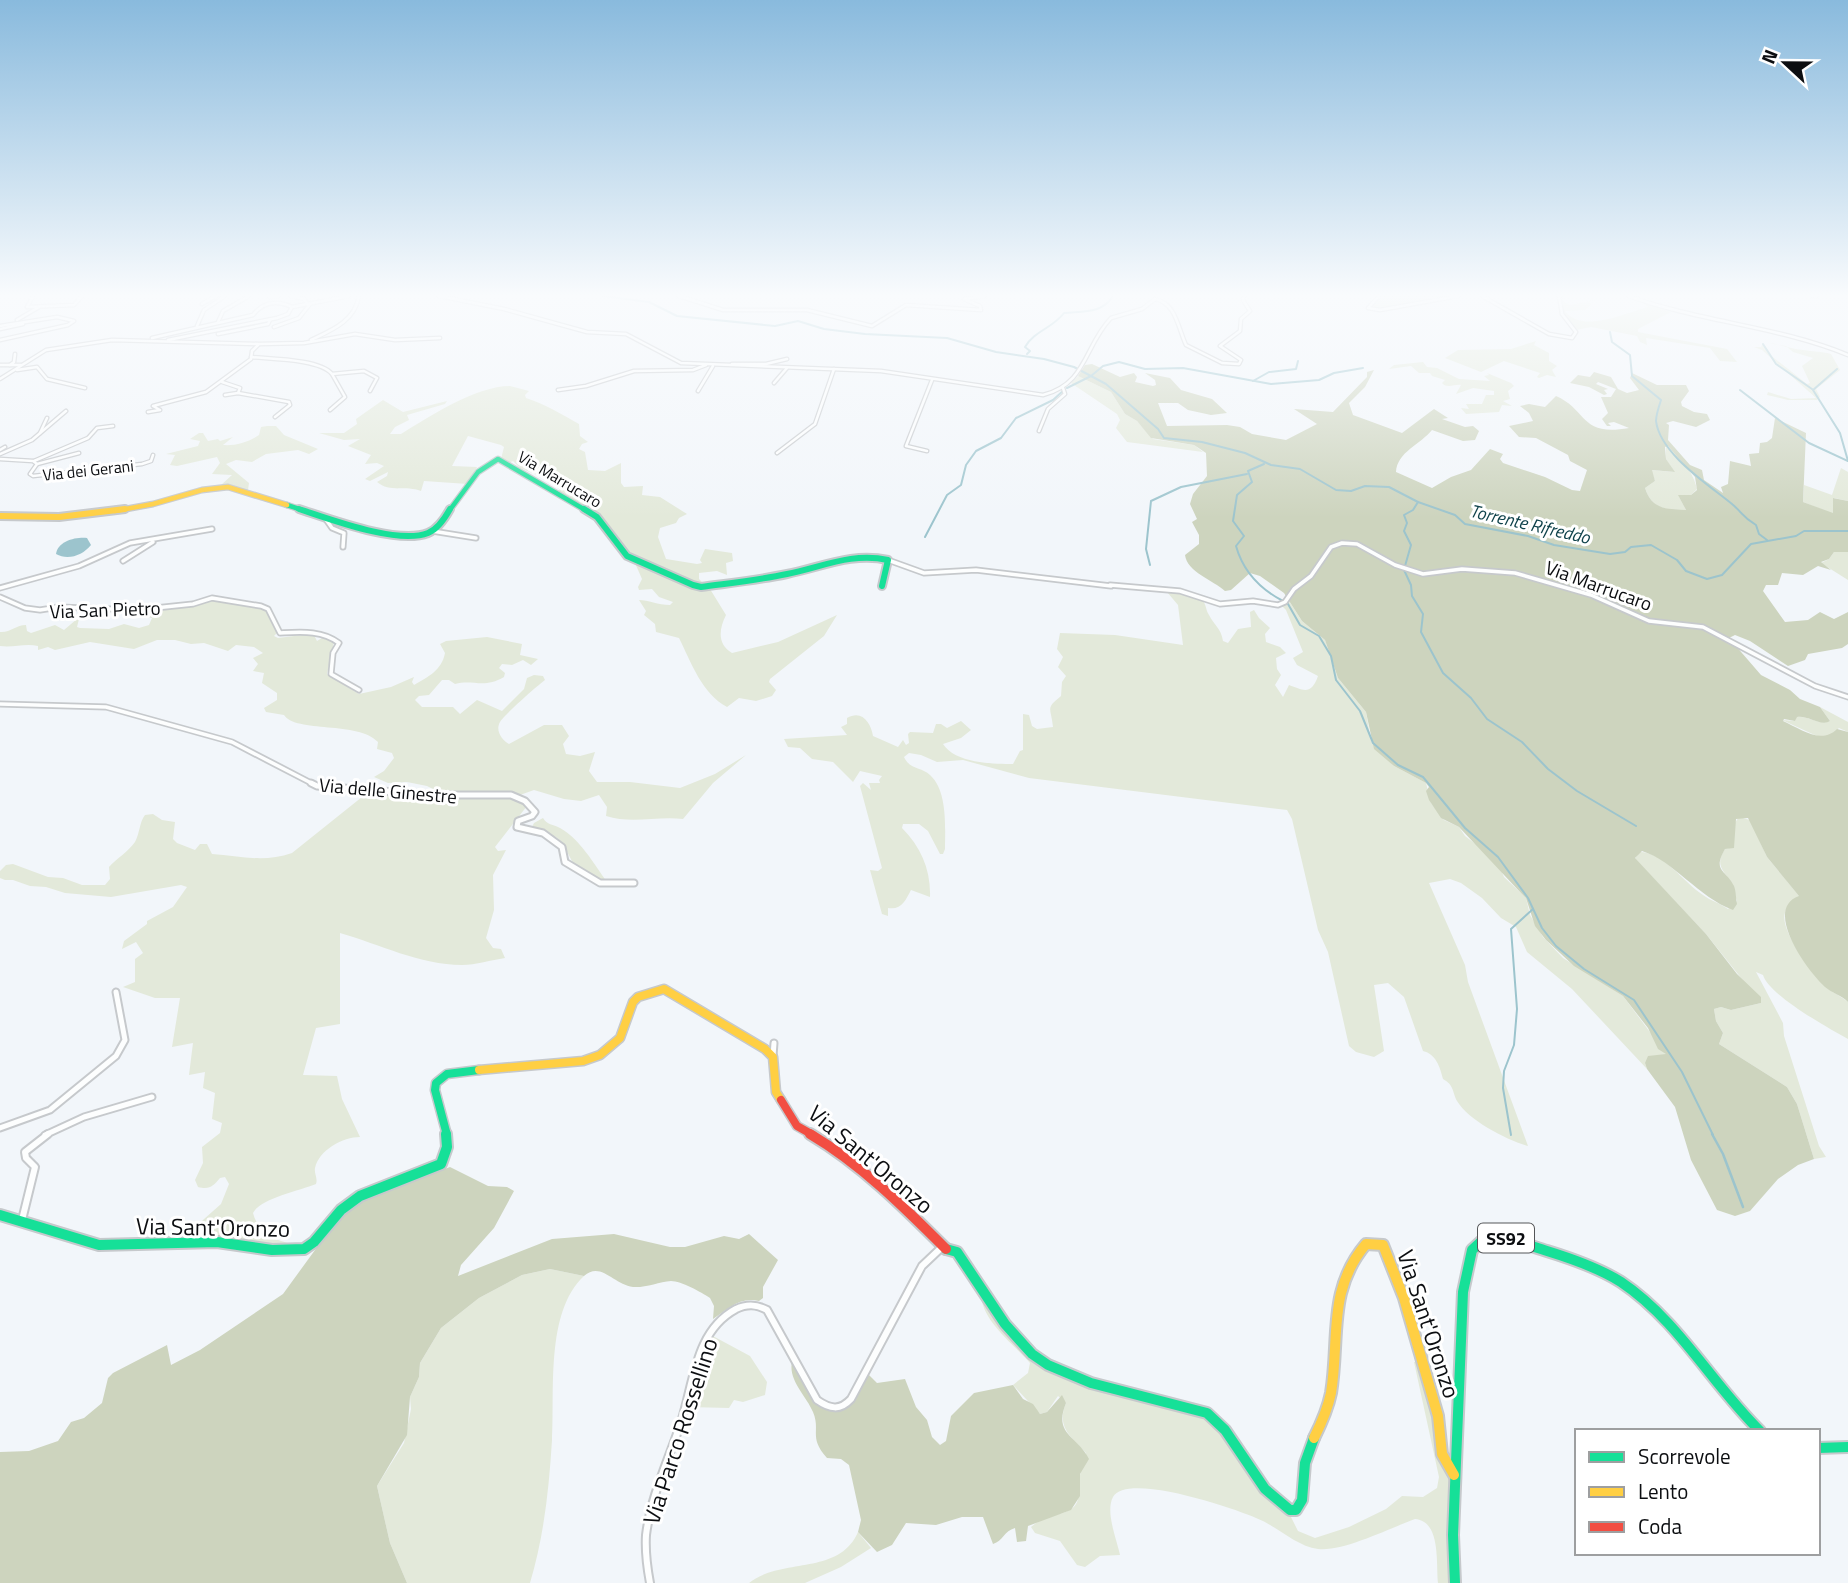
<svg xmlns="http://www.w3.org/2000/svg" width="1848" height="1583" font-family="'Titillium Web',sans-serif">
<style>
.green{fill:#e3e9da}
.forest{fill:#cdd4be;fill-rule:evenodd}
.water{fill:#9cc4cd}
.lines{fill:none;stroke-linecap:round;stroke-linejoin:round}
.stream-far1{stroke:#9cc4cd;stroke-width:2}
.stream{stroke:#9cc4cd;stroke-width:2.5}
.street-far3-casing{stroke:#c6c9cc;stroke-width:5}
.street-far2-casing{stroke:#c6c9cc;stroke-width:7}
.street-far1-casing{stroke:#c6c9cc;stroke-width:9}
.street-casing{stroke:#c6c9cc;stroke-width:10}
.fast-far3-casing{stroke:#c6c9cc;stroke-width:7}
.fast-far2-casing{stroke:#c6c9cc;stroke-width:10}
.fast-far1-casing{stroke:#c6c9cc;stroke-width:11}
.fast-casing{stroke:#c6c9cc;stroke-width:14}
.slow-far3-casing{stroke:#c6c9cc;stroke-width:7}
.slow-far2-casing{stroke:#c6c9cc;stroke-width:10}
.slow-far1-casing{stroke:#c6c9cc;stroke-width:11}
.slow-casing{stroke:#c6c9cc;stroke-width:14}
.jam-far1-casing{stroke:#c6c9cc;stroke-width:11}
.jam-casing{stroke:#c6c9cc;stroke-width:14}
.street-far3{stroke:#fdfefe;stroke-width:2.5}
.street-far2{stroke:#fdfefe;stroke-width:3.5}
.street-far1{stroke:#fdfefe;stroke-width:5}
.street{stroke:#fdfefe;stroke-width:6}
.fast-far3{stroke:#16e098;stroke-width:4.5}
.fast-far2{stroke:#16e098;stroke-width:6}
.fast-far1{stroke:#16e098;stroke-width:8}
.fast{stroke:#16e098;stroke-width:10}
.slow-far3{stroke:#ffcf43;stroke-width:4.5}
.slow-far2{stroke:#ffcf43;stroke-width:6}
.slow-far1{stroke:#ffcf43;stroke-width:8}
.slow{stroke:#ffcf43;stroke-width:10}
.jam-far1{stroke:#f24e42;stroke-width:8}
.jam{stroke:#f24e42;stroke-width:10}
.labels{text-anchor:middle;dominant-baseline:central;stroke-width:6;stroke-linejoin:round;paint-order:stroke}
.far-street-label{font-size:16px;fill:#0c0e11;stroke:#fff}
.far-water-label{font-size:18px;font-style:italic;fill:#0f424b;stroke:#fff}
.shield{fill:#fff;stroke:#555658;stroke-width:2}
.shield-label{font-size:18px;font-weight:bold;fill:#0c0e11}
.street-label{font-size:19px;fill:#0c0e11;stroke:#fff}
.near-street-label{font-size:23px;fill:#0c0e11;stroke:#fff}
</style>
<rect width="100%" height="100%" fill="#f2f6fa"/>
<!-- green -->
<g class="green">
<path d="M1382 296H1452L1378 310 1370 308 1369 305Z"/>
<path d="M1560 296H1564L1563 301 1570 305 1600 299 1588 302 1592 304 1585 310 1565 311C1582 334 1625 313 1648 307L1642 302 1671 312 1638 329V332L1727 349 1737 362 1720 361 1710 348 1646 338 1647 345 1640 342 1637 336 1591 327 1576 330 1563 313Z"/>
<path d="M1536 341 1534 345 1549 353V361L1557 366 1552 370 1556 377 1547 375 1539 378 1537 377 1540 373 1504 361 1481 372 1445 358 1458 350 1511 349Z"/>
<path d="M1763 343 1769 354 1807 384 1810 383 1802 366 1813 358 1793 352 1786 346 1768 343C1780 344 1791 349 1803 350 1813 352 1821 351 1831 354L1840 370 1816 389 1820 397 1817 400H1788L1767 395 1768 392 1791 399 1816 398 1762 350 1754 347H1761Z"/>
<path d="M1423 362 1427 367 1437 368 1459 379 1490 381 1484 376 1489 375 1487 373 1511 383 1514 386 1508 391 1510 399 1503 401 1512 406 1502 405 1499 412 1466 414 1461 408 1469 409 1466 404H1482L1486 395H1494V391L1473 388 1456 394 1461 385C1455 384 1447 389 1442 383L1445 380 1432 376 1430 373H1419L1411 366 1389 369 1394 365Z"/>
<path d="M1078 376 1111 392 1125 414 1137 421 1153 439 1194 445 1203 452 1127 442 1116 428 1120 420 1117 414 1071 383Z"/>
<path d="M510 386 529 391 525 395 526 398C545 404 561 414 579 424L580 436 588 442 582 444 579 449 585 452 588 470 605 471 621 463V483L624 487 643 486 642 495 660 497 687 514 679 518 676 523 660 528 658 537 666 559 697 564 702 563 700 560 705 549 732 553 733 561 726 563 727 575 717 571 699 573V579L702 582H720L701 586 631 555 603 519 557 494 562 485 520 468 513 461 508 463 501 459 504 447 501 445 468 436 452 466 477 467 468 484 424 481 421 491C406 485 390 493 377 482L387 476 388 472 370 481 365 479 384 466 377 463 365 464 371 455 348 446 360 439 344 440 319 433H344L357 424 356 419 383 400 403 412 447 401 445 404 407 415 409 420 395 427 390 434H401C430 416 476 386 510 386Z"/>
<path d="M267 426H276L284 435 318 449 309 454 298 450 266 454 252 462 236 460 226 464 249 483 248 490 221 485 232 475 212 474 220 463 217 457 177 466 170 465 175 455 166 454 198 446 200 441 190 439 199 433H203L208 441 218 439 220 441 233 437 223 445C235 446 249 442 259 435L261 427Z"/>
<path d="M1666 446C1680 453 1694 474 1697 489L1691 495 1679 496 1686 510C1665 510 1652 509 1645 488L1655 481 1651 470 1674 472 1666 459Z"/>
<path d="M1841 468 1848 472V501L1834 498 1833 514 1803 502 1804 485 1832 495Z"/>
<path d="M1834 552H1848V580L1821 563 1829 559Z"/>
<path d="M635 563 692 587 710 589 726 615C719 629 717 644 732 653L778 642 837 615 824 636 770 679 769 682 776 690 772 696 756 701 739 698 727 707C702 694 691 662 679 638L656 632 655 624 644 615 646 611 639 600C648 600 658 605 670 605L673 602 659 597 652 589 639 590 638 587 642 579Z"/>
<path d="M1167 592 1182 593 1201 599C1207 604 1205 609 1209 615 1214 625 1221 628 1223 641L1228 643 1238 629 1251 627 1250 612 1254 610 1259 618 1270 628 1265 634 1266 642 1280 647 1286 653 1276 658 1277 669 1281 675 1275 685 1283 697 1289 685C1303 690 1311 696 1318 676L1297 665 1293 658 1303 652 1286 610 1282 606 1289 601 1302 621 1325 640 1338 678 1366 712 1371 741 1394 766 1426 783 1431 803 1444 820 1459 827 1465 836 1482 849 1501 870 1504 877 1526 898 1530 915 1543 937 1563 958 1623 996 1667 1055 1645 1063 1647 1069 1572 989 1527 952 1516 927 1501 918 1482 898 1461 883 1450 879 1429 883 1465 965 1468 982 1528 1146C1507 1140 1469 1121 1457 1101 1452 1091 1454 1085 1443 1079 1440 1067 1436 1054 1423 1051L1404 997 1388 983 1374 985 1384 1051 1374 1057 1356 1052 1349 1046 1328 952 1318 930 1292 819 1287 810 1029 778 963 760 937 762 921 755 909 753 904 757C910 770 922 767 930 775 948 791 945 828 945 849L943 854H940L928 831 919 824H903L902 828C921 847 931 870 930 897L911 890C905 901 902 910 888 908V916L882 914 870 870 878 871 882 868 860 786 863 783 871 790 869 783H880L879 780 882 776 860 771 853 782 833 762 812 759 800 748 788 747 784 739 847 735 841 727 847 724V718C862 709 871 723 873 736L898 747 903 740 906 745 909 743 908 734 910 732 933 733 936 724H941L947 728 961 721 971 730 961 738 943 744C955 763 992 764 1013 764L1020 751 1023 750V714L1029 715 1032 726 1037 729 1053 727C1051 707 1045 709 1061 696L1062 682 1066 676 1058 667 1063 657 1057 649 1060 633 1115 635 1183 645 1178 605Z"/>
<path d="M213 600 266 610 278 632 274 636 278 638 310 634 314 635 317 641 322 638 334 642 327 674 359 694 391 687 414 677 412 682 414 685C428 677 442 670 445 653L440 644 446 641 487 637 522 644 520 655 538 659 531 665 523 660 512 665 502 664 499 668 505 673 504 677C484 689 473 679 455 684L449 680H442L429 695 419 696 415 700 422 707H453L460 714 477 700 502 711 524 689 527 678 534 675 543 676 545 680C537 686 504 715 500 722 495 731 502 740 509 744L544 725H562L569 736 563 744 566 754 580 756 595 752 589 771 597 782H630L680 788 715 774 746 755 713 783 683 819C657 816 631 824 606 816L607 807 599 795 581 801 564 799 534 790 520 795 508 793 445 795 427 786 407 782 388 783 374 777 384 771 394 758 392 753 377 749 378 742C359 721 295 733 284 715L266 712 264 708 277 700V693L262 683 264 673 253 671 258 664 253 658 263 653 254 647 236 645 228 651 204 643 191 644 175 640H157L134 649 90 642 55 650 48 647 38 650V646C25 643 13 648 0 646V632C10 633 16 625 26 625L27 631 31 633 55 625 64 630 77 619H79L77 627 80 628 109 629 124 624 139 628 149 625 152 618 128 613 179 607Z"/>
<path d="M1820 707 1848 722V732L1839 728 1830 736 1819 737 1782 720 1795 721 1796 717C1808 715 1819 726 1830 721Z"/>
<path d="M367 793 464 798 510 797 527 806 495 847 498 851 506 850 493 875 494 910 486 938 493 948 501 949 505 958C491 960 476 965 462 965 420 965 379 944 340 933V1024L316 1028 303 1075 337 1076 342 1099 360 1137C343 1137 319 1150 315 1168 314 1174 318 1178 316 1184 299 1191 261 1198 253 1213 259 1236 278 1241 299 1246L195 1242V1227L221 1204 229 1184 225 1177 220 1178C213 1186 210 1190 198 1187L195 1180 203 1163 202 1147 220 1133 222 1123 212 1119 215 1093 203 1088 205 1072 189 1075 193 1043 172 1047 180 998H155L123 987 135 982V959L143 953 136 942 122 949 124 941 147 924V921L173 907 187 887 181 885 111 897 65 893 46 887 30 886 13 880H5L0 878V871L6 865 13 864 48 877 63 878 82 885H105L110 879 109 867C117 858 128 852 135 842 140 833 139 823 145 815L153 814 162 820 175 822 173 839 177 843 195 850 200 844H207L212 854C240 856 264 863 292 853Z"/>
<path d="M1739 817 1750 820 1767 857 1800 897C1795 901 1787 906 1785 913 1779 929 1813 976 1826 987 1833 993 1841 996 1848 1002V1039C1828 1028 1769 995 1763 975L1756 972 1783 1023 1784 1036 1819 1146 1826 1157 1814 1159 1797 1104 1787 1087 1719 1044 1723 1033 1716 1021 1714 1009 1721 1007 1731 1010 1761 1003 1706 934 1635 859 1639 852C1664 852 1683 882 1703 895 1711 901 1720 903 1728 909L1737 901C1735 896 1735 888 1732 884 1724 870 1714 866 1725 849L1734 847V824Z"/>
<path d="M543 818C547 825 553 824 560 828 580 839 594 864 607 882L574 865 562 842 556 837 532 827 534 823Z"/>
<path d="M550 1269 584 1276C545 1312 555 1393 552 1440 549 1489 544 1536 530 1583H407L390 1543 377 1486 404 1443 411 1409 410 1397 419 1377 420 1363 441 1328 479 1298 522 1275Z"/>
<path d="M981 1293 1039 1362 1206 1416 1289 1513 1298 1531 1315 1538 1349 1527 1386 1509 1402 1496 1423 1497 1437 1488 1439 1477 1414 1362H1418L1431 1404 1441 1459 1451 1482 1452 1583H1438C1436 1563 1441 1521 1415 1519 1390 1528 1343 1552 1318 1549 1296 1546 1277 1526 1256 1518 1233 1508 1127 1472 1113 1497 1105 1512 1117 1540 1120 1555L1100 1556 1085 1567 1077 1565 1060 1541 1035 1533 1031 1527C1040 1519 1051 1516 1063 1513 1084 1506 1077 1493 1080 1475 1081 1468 1085 1461 1086 1453 1071 1437 1056 1427 1066 1403L1058 1396 1047 1412 1040 1414 1013 1385 1028 1373 1030 1363C1014 1344 981 1321 981 1293Z"/>
<path d="M711 1335 750 1356 767 1382 765 1395 743 1402 734 1400 729 1408 688 1407 703 1351Z"/>
<path d="M858 1532 871 1548 841 1567 805 1583H749C782 1557 839 1576 858 1532Z"/>
</g>
<!-- forest -->
<g class="forest">
<path d="M1092 364 1120 377 1134 373 1137 377 1135 382 1153 386 1156 385 1155 380 1145 373 1170 378 1181 390 1212 399 1227 413 1211 415 1188 410 1178 403H1158L1167 426 1227 425 1240 427 1252 434 1286 440 1317 424 1294 409 1333 412 1367 377V372L1374 370 1365 387 1349 403 1353 415 1402 433 1434 409 1448 418 1442 419 1465 427 1473 426 1479 431 1475 440 1463 441 1432 430C1421 444 1397 452 1396 472L1432 488 1451 477 1471 470 1490 449 1503 454 1500 459 1503 463 1545 477 1572 490 1580 491 1587 470 1570 461 1568 455 1536 438 1519 437 1509 426 1533 421 1529 413 1520 406 1529 404 1545 407 1556 396C1588 410 1580 437 1629 428L1614 422 1608 423 1611 426H1607L1602 419 1608 413 1601 397H1611L1616 389 1598 382 1596 384 1608 389 1604 390 1607 394 1604 395 1589 387 1570 383 1578 375 1590 377 1594 372 1611 377 1618 389 1627 393 1639 390 1630 378 1632 373 1657 385H1686L1689 391 1681 402 1682 406 1694 412 1707 414 1710 420 1696 427 1673 421 1666 423 1669 425 1668 440 1690 465 1702 470 1704 480 1723 493 1721 487 1728 484 1730 461 1751 466 1749 454 1759 453 1760 443 1767 442 1772 438 1775 418 1806 433 1803 502 1833 513V498L1848 501V552H1834L1829 559 1821 562 1831 570 1818 566 1803 575 1782 573 1778 585H1766L1763 591 1785 622 1808 620 1820 612 1834 619 1848 612V644L1842 648 1808 654 1805 660 1788 666 1750 641 1735 635 1729 638 1761 675 1790 690 1800 699 1820 707 1830 721C1821 727 1808 715 1797 717L1795 721 1784 719 1783 721C1801 729 1821 745 1837 729L1848 732V1002C1841 995 1832 993 1825 987 1808 972 1762 909 1799 896L1767 857 1748 818 1736 819 1734 848 1725 849C1712 872 1726 869 1734 886 1736 891 1736 899 1737 904L1733 910C1698 897 1674 861 1642 851L1635 858 1706 934 1737 974 1761 997V1003L1731 1010 1721 1007 1714 1009 1716 1021 1723 1033 1719 1044 1787 1087 1797 1104 1814 1159 1798 1165 1778 1179 1750 1211 1735 1216 1717 1210 1691 1160 1675 1107 1647 1069 1645 1063 1648 1056 1666 1054 1658 1049 1648 1028 1623 996 1574 966 1546 940 1535 926 1526 898 1520 892 1459 827 1441 818 1429 800 1426 791 1429 787 1426 783 1394 766 1374 749 1366 712 1338 678 1325 640 1302 621 1284 593 1260 576 1250 573 1231 590 1225 591C1213 580 1187 572 1185 555L1199 544V535L1192 522 1197 519 1190 504 1193 494 1207 476 1206 453 1194 445 1151 438 1137 421 1125 414 1111 392 1078 376 1085 365ZM1668 446 1695 477 1697 490 1691 495H1678L1686 510C1665 509 1652 509 1645 488L1655 481 1652 470 1675 472 1666 459 1665 447Z"/>
<path d="M450 1167 488 1186 507 1187 514 1191 494 1228 461 1265 458 1276 552 1239 614 1234 670 1247H685L724 1236 739 1239 749 1234 778 1260 763 1287V1298L759 1301C740 1296 728 1309 713 1319L714 1306 710 1298C701 1292 681 1281 671 1281 659 1282 645 1288 633 1287 614 1285 601 1261 584 1276L550 1269 522 1275 479 1298 441 1328 420 1363 419 1377 410 1397 407 1435 377 1486 390 1543 407 1583H0V1452L29 1451 58 1441 71 1422 84 1418 102 1403 108 1378 113 1373 167 1345 171 1365 200 1350 283 1294 339 1217 361 1200Z"/>
<path d="M792 1361 815 1402 834 1412 847 1407 867 1373 877 1383 905 1379 916 1407 927 1420 932 1437 940 1445 946 1441 951 1416 974 1393 1013 1385 1023 1399 1033 1404 1040 1414 1047 1412 1062 1395 1066 1403C1053 1435 1077 1435 1089 1459L1080 1474V1496L1071 1510 1028 1526 1026 1541 1017 1542 1015 1528C1004 1531 1003 1541 993 1544L983 1517H962L936 1525 906 1523 892 1545 877 1552 858 1532 861 1520 849 1465 841 1459 827 1458C808 1437 821 1431 813 1412 806 1395 788 1381 792 1361Z"/>
</g>
<!-- water -->
<path class="water" d="M87 538 91 545C83 555 68 561 56 554 58 541 75 537 87 538Z"/>
<g class="lines">
<!-- stream-far1 -->
<g class="stream-far1">
<path d="M603 296 649 302 677 316 775 326 798 321 824 329 865 334 947 338 996 352 1044 359 1074 367 1106 384 1158 429 1164 438 1202 442 1245 453 1271 465 1300 469 1336 490 1351 491 1365 486 1389 487 1418 502 1455 515 1465 524 1528 536 1554 545 1610 554 1625 552 1631 547 1651 545 1677 560 1686 571 1707 579 1722 575 1751 544 1796 536 1804 531H1848"/>
<path d="M1610 332 1612 342 1630 355 1632 376 1661 400C1659 406 1656 415 1656 421 1660 454 1709 485 1732 504 1743 513 1741 516 1756 525L1759 534 1767 540"/>
<path d="M1763 344 1776 364 1812 389"/>
<path d="M1027 354 1030 351 1025 347C1034 331 1053 328 1064 313 1083 311 1102 314 1113 296"/>
<path d="M1837 369 1813 390 1840 433 1848 461"/>
<path d="M1253 381 1269 372 1296 369 1298 361"/>
<path d="M1067 388 1091 376 1103 366 1119 362 1145 369 1183 368 1271 384 1319 380 1334 373 1363 368"/>
<path d="M1740 390 1809 443 1848 461"/>
<path d="M1264 464 1248 471 1252 482 1237 495 1233 521 1244 536 1236 546C1243 571 1260 589 1283 601"/>
<path d="M925 537 947 495 961 485 966 465 976 451 1001 438 1016 418 1053 400 1064 390"/>
<path d="M1150 565 1146 549 1151 501 1181 487 1247 474"/>
<path d="M1405 566 1411 545 1404 531 1407 523 1404 515 1413 510 1418 502"/>
<path d="M1404 570 1411 585 1412 596 1423 614 1421 632 1443 673 1471 698 1487 719 1522 742 1548 769 1577 791 1636 826"/>
<path d="M1288 604 1300 625 1319 636 1331 656 1336 680 1360 711 1373 743 1398 765 1423 777 1465 828 1498 857 1528 898 1542 928 1556 946 1584 969 1634 1000 1682 1072 1713 1135"/>
<path d="M1511 1135 1503 1088 1504 1071 1514 1045 1517 1009 1511 929 1533 909"/>
</g>
<!-- stream -->
<path class="stream" d="M1712 1134 1723 1154 1743 1207"/>
<defs>
<g id="street-far3">
<path d="M33 296 27 307 74 305 82 296"/>
<path d="M291 296 304 299 308 304"/>
<path d="M439 296 504 309 587 332 626 334 681 363 881 371 1043 395C1087 384 1084 346 1111 318L1142 309 1155 299C1176 303 1178 328 1186 345L1222 363 1239 364 1241 360 1220 346 1240 331 1241 319 1250 311 1243 300 1244 296"/>
<path d="M679 296 723 310H807L872 326 906 305 981 310 980 306 964 299 985 296"/>
<path d="M1379 296 1368 308 1380 310 1458 296"/>
<path d="M1482 296 1549 334 1572 338 1576 332 1562 314 1559 296"/>
<path d="M1629 296C1700 322 1778 326 1848 355"/>
<path d="M1813 296H1816"/>
<path d="M269 297 278 296"/>
<path d="M202 304 216 296"/>
<path d="M292 307 349 296"/>
<path d="M17 320 39 307"/>
<path d="M218 322 223 311 249 296"/>
<path d="M0 326 57 317 74 321 68 325 0 340"/>
<path d="M197 326 204 310 225 296"/>
<path d="M274 327 299 318 310 304"/>
<path d="M0 329 23 324"/>
<path d="M218 334 268 324 270 320"/>
<path d="M152 338 253 315C263 302 277 300 292 307L288 314 277 318 168 340"/>
<path d="M311 340C332 330 355 321 359 296"/>
<path d="M15 354 14 362 10 365H21"/>
<path d="M251 357C270 359 320 359 332 374L364 371 377 378 370 391"/>
<path d="M732 364H766L787 359"/>
<path d="M0 365H10"/>
<path d="M17 370 37 367 47 379 85 388"/>
<path d="M0 379 46 350 112 340 259 344 304 343 355 334 395 340 440 338"/>
<path d="M222 382 240 388 238 393 225 395"/>
<path d="M774 383 787 368"/>
<path d="M558 390 586 386 634 371 693 370 706 365"/>
<path d="M698 391 713 366"/>
<path d="M238 393 289 402 290 405 275 417"/>
<path d="M330 410 345 397 332 374"/>
<path d="M148 412 160 410 153 406 206 392 251 359 252 351 258 345"/>
<path d="M1039 431 1048 409 1065 394 1063 388"/>
<path d="M40 433 47 418"/>
<path d="M0 450 5 447"/>
<path d="M927 451 906 446 932 380"/>
<path d="M777 453 815 424 834 369"/>
<path d="M0 454 32 440 66 411"/>
<path d="M0 459 33 461 37 464 30 474 33 476 142 464 151 461 153 455"/>
<path d="M34 461 88 438 97 428 113 426"/>
<path d="M37 464 79 453"/>
</g>
<g id="street-far2">
<path d="M325 518 332 528 344 533 343 547"/>
<path d="M432 531 476 538"/>
<path d="M888 560 924 573 976 570 1111 586"/>
<path d="M123 561 153 542"/>
<path d="M1110 585 1180 591 1220 604 1253 601 1278 605 1285 602 1294 589 1311 576 1331 547 1342 543 1357 544 1395 565 1423 574 1462 569 1515 573 1591 595 1649 621 1703 627 1815 686 1848 697"/>
<path d="M0 588 79 566 130 543 212 529"/>
<path d="M0 597 25 608 40 610 59 607 136 610 193 604 212 598 261 606 268 609 280 633C301 632 322 630 339 643L333 653 331 674 359 690"/>
<path d="M0 704 106 707 232 742 315 785"/>
</g>
<g id="street-far1">
<path d="M311 783 317 786 434 795H511L525 801 535 812 532 816 518 821 517 827 543 833 562 847 565 862 600 883H634"/>
<path d="M773 1056 774 1043"/>
<path d="M0 1128 50 1110 116 1056 125 1040 116 992"/>
<path d="M45 1135 84 1117 152 1097"/>
</g>
<g id="street">
<path d="M22 1220 35 1167 26 1158 25 1152 48 1134"/>
<path d="M650 1583C647 1567 645 1551 646 1535 651 1495 669 1459 681 1422 694 1382 695 1331 736 1309 747 1304 756 1304 767 1310L817 1400C830 1409 840 1411 851 1399L922 1266 941 1248"/>
</g>
<g id="fast-far3">
<path d="M287 505 305 511"/>
<path d="M449 511 478 472 498 459 587 511"/>
</g>
<g id="fast-far2">
<path d="M299 509C330 519 398 545 428 533 438 529 445 518 450 509"/>
<path d="M584 509 597 517 627 556 693 585 701 587C730 583 759 580 787 574 822 567 852 552 888 560L882 586"/>
</g>
<path id="fast-far1" d="M447 1135 435 1090 436 1083 447 1074 479 1070"/>
<g id="fast">
<path d="M0 1215 99 1245 217 1242 272 1250 304 1249 314 1242 341 1210 360 1196 441 1164 447 1147 446 1134"/>
<path d="M946 1249 957 1252 1005 1324 1032 1354 1048 1365 1091 1383 1207 1413 1225 1430 1265 1489 1290 1510H1296L1302 1500 1305 1463 1314 1438"/>
<path d="M1818 1448 1848 1447"/>
<path d="M1455 1583 1453 1535 1463 1292 1472 1250 1485 1238C1507 1236 1527 1245 1547 1251 1573 1259 1599 1268 1621 1282 1678 1320 1712 1384 1760 1431"/>
</g>
<path id="slow-far3" d="M115 511 153 504 202 490 228 487 287 505"/>
<path id="slow-far2" d="M0 516 59 517 125 509"/>
<path id="slow-far1" d="M479 1070 583 1061 600 1055 620 1038 633 1002 638 997 664 989 765 1049 773 1057 776 1092 781 1100"/>
<path id="slow" d="M1314 1438C1321 1424 1328 1408 1331 1393 1340 1338 1327 1290 1366 1244L1383 1245 1404 1298 1438 1416 1442 1454 1454 1475"/>
<path id="jam-far1" d="M781 1100 797 1126 813 1135"/>
<path id="jam" d="M810 1134C861 1164 904 1207 946 1249"/>
</defs>
<!-- street-far3 casing -->
<use href="#street-far3" class="street-far3-casing"/>
<!-- street-far2 casing -->
<use href="#street-far2" class="street-far2-casing"/>
<!-- street-far1 casing -->
<use href="#street-far1" class="street-far1-casing"/>
<!-- street casing -->
<use href="#street" class="street-casing"/>
<!-- fast-far3 casing -->
<use href="#fast-far3" class="fast-far3-casing"/>
<!-- fast-far2 casing -->
<use href="#fast-far2" class="fast-far2-casing"/>
<!-- fast-far1 casing -->
<use href="#fast-far1" class="fast-far1-casing"/>
<!-- fast casing -->
<use href="#fast" class="fast-casing"/>
<!-- slow-far3 casing -->
<use href="#slow-far3" class="slow-far3-casing"/>
<!-- slow-far2 casing -->
<use href="#slow-far2" class="slow-far2-casing"/>
<!-- slow-far1 casing -->
<use href="#slow-far1" class="slow-far1-casing"/>
<!-- slow casing -->
<use href="#slow" class="slow-casing"/>
<!-- jam-far1 casing -->
<use href="#jam-far1" class="jam-far1-casing"/>
<!-- jam casing -->
<use href="#jam" class="jam-casing"/>
<!-- street-far3 -->
<use href="#street-far3" class="street-far3"/>
<!-- street-far2 -->
<use href="#street-far2" class="street-far2"/>
<!-- street-far1 -->
<use href="#street-far1" class="street-far1"/>
<!-- street -->
<use href="#street" class="street"/>
<!-- fast-far3 -->
<use href="#fast-far3" class="fast-far3"/>
<!-- fast-far2 -->
<use href="#fast-far2" class="fast-far2"/>
<!-- fast-far1 -->
<use href="#fast-far1" class="fast-far1"/>
<!-- fast -->
<use href="#fast" class="fast"/>
<!-- slow-far3 -->
<use href="#slow-far3" class="slow-far3"/>
<!-- slow-far2 -->
<use href="#slow-far2" class="slow-far2"/>
<!-- slow-far1 -->
<use href="#slow-far1" class="slow-far1"/>
<!-- slow -->
<use href="#slow" class="slow"/>
<!-- jam-far1 -->
<use href="#jam-far1" class="jam-far1"/>
<!-- jam -->
<use href="#jam" class="jam"/>
</g>
<!-- sky -->
<linearGradient id="sky" x2="0" y2="1"><stop stop-color="#89badd"/><stop offset="0.57" stop-color="#f9fbfd"/><stop offset="1" stop-color="#f9fbfd" stop-opacity="0"/></linearGradient>
<rect width="1848" height="518" fill="url(#sky)"/>
<g class="labels">
<!-- far-street labels -->
<g class="far-street-label">
<text transform="translate(88 470) rotate(-6)">Via dei Gerani</text>
<text transform="translate(560 479) rotate(31)">Via Marrucaro</text>
</g>
<!-- far-water labels -->
<g class="far-water-label">
<text transform="translate(1530 524) rotate(13)">Torrente Rifreddo</text>
</g>
<!-- shield labels -->
<rect class="shield" x="1478" y="1223.5" width="56" height="29" rx="5"/>
<g class="shield-label">
<text x="1506" y="1238">SS92</text>
</g>
<!-- street labels -->
<g class="street-label">
<text transform="translate(1599 585) rotate(20)">Via Marrucaro</text>
<text transform="translate(105 609) rotate(-2)">Via San Pietro</text>
<text transform="translate(388 790) rotate(5)">Via delle Ginestre</text>
</g>
<!-- near-street labels -->
<g class="near-street-label">
<text transform="translate(871 1159) rotate(40)">Via Sant'Oronzo</text>
<text transform="translate(213 1227) rotate(1)">Via Sant'Oronzo</text>
<text transform="translate(1429 1324) rotate(72)">Via Sant'Oronzo</text>
<text transform="translate(680 1431) rotate(-72)">Via Parco Rossellino</text>
</g>
</g>
<!-- legend -->
<rect x="1575" y="1429" width="245" height="126" fill="#ffffff" stroke="#9e9fa0" stroke-width="2"/>
<rect x="1589" y="1452" width="35" height="10" fill="#16e098" stroke="#9e9fa0" stroke-width="2"/>
<text x="1638" y="1464" font-size="21" fill="#0c0e11">Scorrevole</text>
<rect x="1589" y="1487" width="35" height="10" fill="#ffcf43" stroke="#9e9fa0" stroke-width="2"/>
<text x="1638" y="1499" font-size="21" fill="#0c0e11">Lento</text>
<rect x="1589" y="1522" width="35" height="10" fill="#f24e42" stroke="#9e9fa0" stroke-width="2"/>
<text x="1638" y="1534" font-size="21" fill="#0c0e11">Coda</text>
<!-- north arrow -->
<g transform="translate(1785 63) rotate(292)" stroke="#ffffff" stroke-width="5" paint-order="stroke">
<path d="M0-5L12 26L0 18L-12 26Z" fill="#0c0e11"/>
<text y="-10" font-size="19" font-weight="bold" text-anchor="middle" fill="#0c0e11">N</text>
</g>
</svg>
